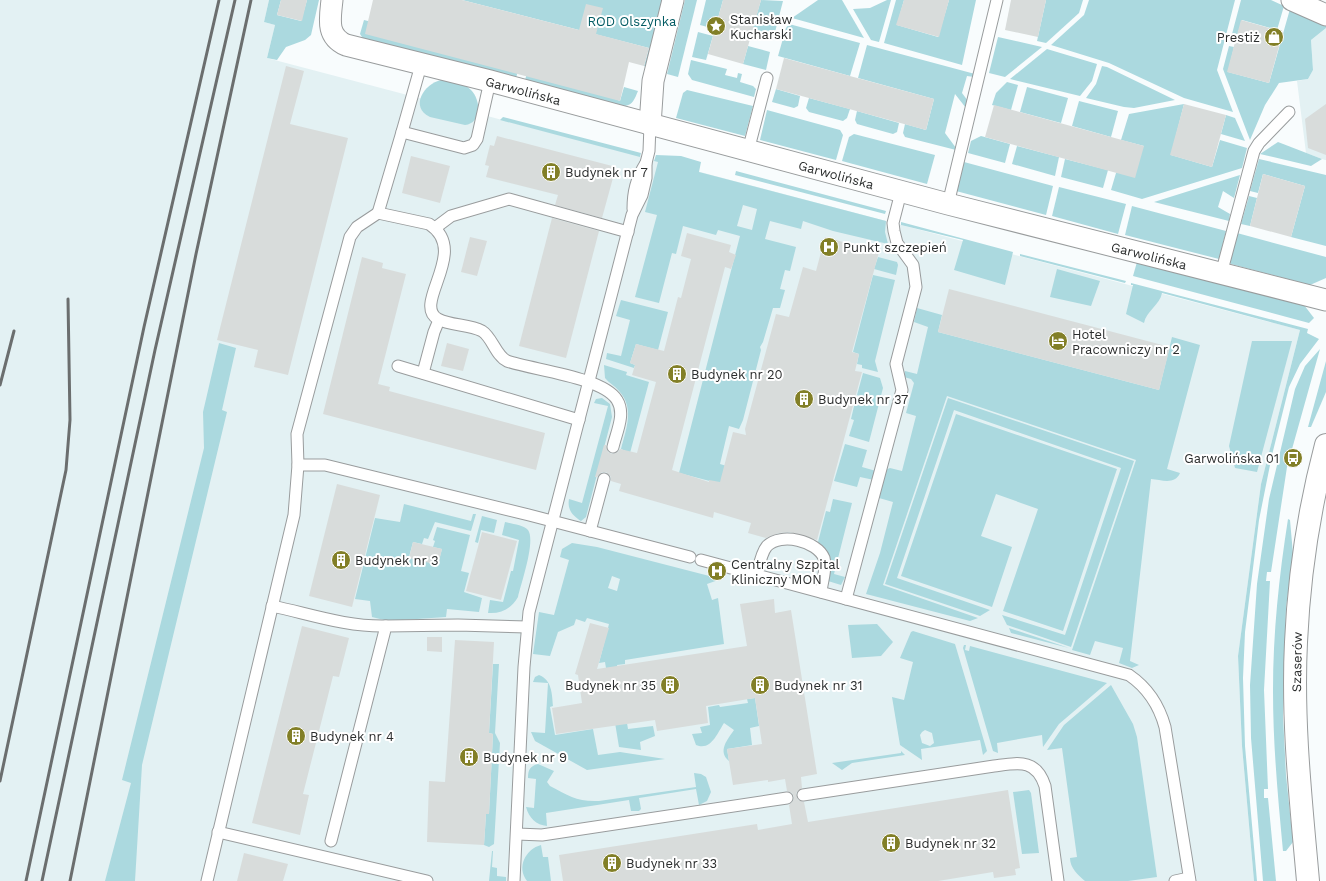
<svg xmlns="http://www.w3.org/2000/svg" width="1326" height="881" font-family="'Work Sans',sans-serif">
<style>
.built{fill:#e3f1f3}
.green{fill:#abd9df;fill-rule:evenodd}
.building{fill:#d8dcdb}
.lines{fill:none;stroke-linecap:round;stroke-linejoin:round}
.lane-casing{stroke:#999c9d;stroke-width:13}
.street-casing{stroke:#999c9d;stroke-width:23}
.secondary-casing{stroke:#999c9d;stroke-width:24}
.lane{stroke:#fff;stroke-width:11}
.street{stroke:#fff;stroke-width:21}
.secondary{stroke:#fff;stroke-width:22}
.rail{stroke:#6b6e6e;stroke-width:3}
.labels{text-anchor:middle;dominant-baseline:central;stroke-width:4;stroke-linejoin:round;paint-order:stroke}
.poi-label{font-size:13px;fill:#2b2d2d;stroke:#fff;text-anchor:start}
.park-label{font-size:13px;fill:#035b63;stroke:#fff}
.street-label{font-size:13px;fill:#2b2d2d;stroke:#fff}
</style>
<rect width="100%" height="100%" fill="#f8fcfd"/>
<!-- built -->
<g class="built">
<path d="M0 0H269L264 22 275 25 267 58 1300 330 1261 484 1238 656 1242 746 1254 881H0Z"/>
<path d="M1326 28V160H1325L1306 153 1297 81 1308 79 1313 70 1311 40Z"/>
</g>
<!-- green -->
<g class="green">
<path d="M269 0H281L277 15 301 21 307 0H319L311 35 305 40 286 47 277 60 267 58 275 25 264 22Z"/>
<path d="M462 0H667L650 68 644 66 649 48Z"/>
<path d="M685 0H697L678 77 667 74Z"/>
<path d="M706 0H723L715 29 700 25Z"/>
<path d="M761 0 783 1 774 36 752 30Z"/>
<path d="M818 0H842L864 38 792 18Z"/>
<path d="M887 0H891L879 42 871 40 853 9 870 8Z"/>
<path d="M896 0H904L897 25 938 37 949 0H976L962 65 884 43Z"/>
<path d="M1046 0H1083L1079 13 1046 43 1037 41Z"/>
<path d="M1089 0H1235L1217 70 1233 112 1184 98 1109 63 1051 45 1084 15Z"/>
<path d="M1241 0H1271L1284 6 1277 30 1242 20 1237 36 1232 34Z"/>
<path d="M1290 9 1326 25V28L1311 40 1313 70 1308 79 1279 83 1265 105 1250 140 1223 69 1229 46 1234 47 1228 72 1269 83Z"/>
<path d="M364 20 521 60 516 78 364 40 360 34Z"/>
<path d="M789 24 860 43 850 76 778 56 786 28Z"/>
<path d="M698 32 713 36 706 60 692 57Z"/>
<path d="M998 37 1042 47 1005 77 989 73Z"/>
<path d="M867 45 975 74 974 77 967 76 962 93 968 101 966 108 955 94 945 133 956 148V150L905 137 903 133 905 124 926 130 934 99 858 78Z"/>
<path d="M748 46 770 52 766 70 743 64Z"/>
<path d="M1047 49 1097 64 1092 81 1080 96 1010 79Z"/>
<path d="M691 60 727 69 725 75 737 78 738 73 742 74 740 82 753 86 756 89 754 97 692 80 688 74Z"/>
<path d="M530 63 620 101 624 87 638 91C635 98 633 105 625 106L525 80Z"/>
<path d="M1102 66 1107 67 1175 100 1134 108 1124 107 1086 98 1096 84Z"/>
<path d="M441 80C451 80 464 83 471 90 481 100 482 123 465 125L430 117C409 107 424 84 441 80Z"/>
<path d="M1007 82 1018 85 1011 110 992 105 996 93Z"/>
<path d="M1027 87 1068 98 1061 123 1020 112Z"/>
<path d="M776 89 800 96 798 106 794 108 772 102Z"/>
<path d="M687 90 753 106 745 136 676 118 683 93Z"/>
<path d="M809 98 850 109 847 118 843 121 809 112 806 108Z"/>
<path d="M1079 101 1118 111 1111 137 1072 126Z"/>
<path d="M1184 104 1171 155 1212 167 1220 140 1247 148 1242 168 1142 199 1111 190 1116 173 1144 146 1121 140 1129 114Z"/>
<path d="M767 110 840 130 843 135 836 160 760 140Z"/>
<path d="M857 111 899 123 897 132 893 134 857 124 855 120Z"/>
<path d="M1226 115 1235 118 1245 141 1221 134Z"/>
<path d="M503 117 641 153 640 157 500 120Z"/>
<path d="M854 134 935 155 927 184 842 161 849 137Z"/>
<path d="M981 136 1010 144 1005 163 968 153 971 141Z"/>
<path d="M1278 142 1322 159 1311 166 1260 154Z"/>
<path d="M1017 146 1059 157 1055 176 1012 164Z"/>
<path d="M656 155 681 156 701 162 699 172 886 221 885 232 888 244 833 231 803 221 801 229 770 221 765 239 796 247 790 271 785 270 780 289 785 290 780 308H773L763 342 760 347 761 350 743 420 739 429 729 426 720 464 730 467 725 485 679 473 740 236 718 230 716 235 683 226 676 254 672 253 659 303 635 297 657 215 645 212 658 162 654 161ZM743 205 757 209 752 230 737 226Z"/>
<path d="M1065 159 1108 170 1103 188 1061 177Z"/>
<path d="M1259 159 1326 175V246L1291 237 1305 186 1263 174 1258 193 1250 191Z"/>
<path d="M964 162 1053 186 1046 215 956 191Z"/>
<path d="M736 171 886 211 885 214 735 175Z"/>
<path d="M1240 175 1234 198 1223 191 1218 207 1230 214 1229 221 1154 202Z"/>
<path d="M1059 187 1126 204 1118 234 1052 216Z"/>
<path d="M1249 196 1257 198 1250 226 1241 224Z"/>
<path d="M1132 206 1226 231 1219 259 1125 235Z"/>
<path d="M901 222 1013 252 1005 285 954 270 963 240 901 225Z"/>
<path d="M1237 233 1326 257V278L1310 285 1231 264 1229 261Z"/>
<path d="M1020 254 1126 281 1125 283 1020 256Z"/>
<path d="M878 257 897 262 898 265 896 275 874 269Z"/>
<path d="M1137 262 1304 305 1314 318 1309 323 1133 276Z"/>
<path d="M1057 269 1100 281 1091 306 1050 297Z"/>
<path d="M873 275 895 280 875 361 878 372 862 368V365L857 364 859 354 853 352Z"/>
<path d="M1131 283 1308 329 1307 333 1319 339 1300 364 1289 387 1272 455 1259 520 1245 632 1243 678 1245 746 1257 881H1254L1242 746 1238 656 1261 484 1300 330 1162 293C1160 305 1146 311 1144 323L1126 314 1133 285H1131Z"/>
<path d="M621 300 668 312 658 350 636 344 630 363 635 365 634 368 606 359 607 353 621 356 630 320 616 316Z"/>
<path d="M917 308 942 315 938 332 1159 390 1172 337 1200 345 1167 469 1180 473C1175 485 1162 480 1151 479L1130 661 1139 665 1132 668 1119 663 1123 648 1095 641 1090 655 1072 650 1136 460 947 396 883 585 978 618 970 621 866 594 880 553 893 502 879 498 885 470 890 468 902 471 916 416 906 413 914 383 911 379 904 377 905 371 917 374 928 327 914 322Z"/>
<path d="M1252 341H1292L1257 472 1235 468 1229 446Z"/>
<path d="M219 343 236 348 222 410 227 412 142 765 135 881H105L131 783 122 780 204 448 203 412Z"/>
<path d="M1320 349 1287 467 1271 572H1267L1266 581H1270L1264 690 1268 789H1264V798H1268L1276 881H1263L1251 738 1250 685 1257 584 1269 499 1295 389 1305 366Z"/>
<path d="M1326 361V392L1311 427H1308Z"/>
<path d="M604 365 627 372 626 375 649 382 630 453 621 449C626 430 635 408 619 391 615 386 609 383 605 378Z"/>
<path d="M863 373 880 378 883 388 869 442 849 436 854 420 851 419 856 398H859L860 396 857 395Z"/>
<path d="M602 398 610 404 612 417 586 517 581 521C573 516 567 510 569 499L582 503 608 406 594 403 596 399Z"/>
<path d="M948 398 1134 461 1071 647 1007 625 1002 615 1065 635 1121 468 954 410 897 578 990 610 980 616 885 584Z"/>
<path d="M956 414 1117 469 1063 631 1003 611 1038 509 996 494 981 536 1012 547 992 607 901 576Z"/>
<path d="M845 444 867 450 862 467 876 471 874 480 860 477 857 487 834 481Z"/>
<path d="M833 499 852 503 834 574 845 577 841 585 828 581C831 567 831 551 818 542L826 511 830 512Z"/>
<path d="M404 504 471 521 473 514H476L471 531 435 522 428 539 424 538 422 544 413 542 409 557 438 564 442 549 433 547 435 541 433 540 437 527 470 535 461 571 469 573 464 592 482 598 479 612 447 609 446 617 388 621 372 617 370 601 355 599 375 518 400 522Z"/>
<path d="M482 516 497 520 494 533 481 530 478 543 475 542Z"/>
<path d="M1288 519 1290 520 1293 554 1286 608 1283 716 1286 775 1293 842 1286 851H1283C1278 798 1273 745 1273 691 1273 633 1279 576 1288 519Z"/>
<path d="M505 522C512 524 524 525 528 530 536 541 521 584 518 597 511 609 501 614 488 613L490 600 503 602 511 571H513L519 540 502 535Z"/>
<path d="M572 543 597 547 721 579 707 584 712 600 718 598 724 644 625 660V664L617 665 628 729 653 726 655 736 640 742 641 750 619 747 605 662 599 663 609 624 587 618 585 622 576 619 574 625 558 632 550 656 533 654 539 612 554 615 569 560 560 557 562 549ZM612 576 620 579 617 591 608 588Z"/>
<path d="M877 624 893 642 881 656 852 658 848 625Z"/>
<path d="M1009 628 1069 648 1011 633Z"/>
<path d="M913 631 955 644 987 751 983 755 980 740 921 749 922 760 900 745 892 697 904 700 913 662 900 658 911 632ZM925 730 932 733 934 743 930 746 922 743 920 735 922 732Z"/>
<path d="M964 645H966L965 650 969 651 970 646 1107 683 1059 724 1043 747 1042 735 997 743 998 753 993 751 963 648Z"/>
<path d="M493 664H499L495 733 500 743 494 844 489 847 484 845 486 814H489L493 734 489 733Z"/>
<path d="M539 675C552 680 552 694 553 706L550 707 555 735 593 729 598 755 620 752 665 759 587 770 535 741 531 732 545 733 548 683 533 682 535 677Z"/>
<path d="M1111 685 1133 724 1137 737 1157 877 1128 881H1085C1078 875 1070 868 1070 858L1077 857 1062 748 1047 750 1064 725Z"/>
<path d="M755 698 759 726 750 728 752 745 727 749 729 761C717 751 728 739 734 730L724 723C717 734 711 751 696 745L692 734 702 733 700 727 710 725 708 707 719 705 720 707 748 703 747 699Z"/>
<path d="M901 751 905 755 852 763 842 770 832 763 901 753Z"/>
<path d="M538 764 554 771 547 782 550 786C569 796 577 802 599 801L696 787 694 773 701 774 706 777 711 792 707 801 699 805 696 789 639 798 641 809 639 811H631L629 800 546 813 547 826C536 825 529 818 526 807L534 808 536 779 528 778C528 770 530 766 538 764Z"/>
<path d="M1029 790 1031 793 1039 853 1022 854 1013 792Z"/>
<path d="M541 845 543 857H548L551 881H527C516 867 526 849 541 845Z"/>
<path d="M492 851H493L492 867 497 868V876L506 877V881H489Z"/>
</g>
<!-- building -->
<g class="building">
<path d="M281 0H307L302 21 277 15Z"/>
<path d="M373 0H462L579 30 586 4 603 8 596 34 649 48 644 66 629 62 620 101 365 34Z"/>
<path d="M723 0H761L743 64 708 54Z"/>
<path d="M904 0H949L939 37 896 25Z"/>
<path d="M1011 0H1046L1038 37 1005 30Z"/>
<path d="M1241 20 1283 32 1269 83 1227 72Z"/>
<path d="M784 58 934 99 926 130 776 89Z"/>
<path d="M286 66 304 71 290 124 348 138 288 375 254 367 258 350 217 340Z"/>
<path d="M1184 104 1226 115 1212 167 1170 155Z"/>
<path d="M1326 104V155L1308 148 1305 119Z"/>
<path d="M994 105 1144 146 1135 178 985 137Z"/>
<path d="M497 136 616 167 602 218 555 205 558 195 486 177 489 166 485 165 490 145 494 146Z"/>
<path d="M411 156 450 166 440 203 402 193Z"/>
<path d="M1263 174 1305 186 1291 237 1250 226Z"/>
<path d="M552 218 599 231 566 358 519 346Z"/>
<path d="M687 233 731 245 729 252 736 255 731 269 725 267 672 470 709 482V480L720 482 733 432 746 435 745 429 776 314 789 317 803 267 816 271 825 237 879 252 852 352 859 354 855 371 862 372 817 540 790 532 779 533 766 538 748 533 751 523 714 512 713 518 619 491 621 484 611 481V477L606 472H602L597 477H595L604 445H606L608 452 612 454 618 452 620 449 637 453 656 382 632 375 635 365 630 363 636 344 664 351 678 297 681 298 691 259 681 256Z"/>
<path d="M470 237 487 241 477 276 461 272Z"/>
<path d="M362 257 383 263 382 268 406 274 378 384 390 387 389 391 545 433 536 470 323 414Z"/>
<path d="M949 289 1170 347 1159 390 938 332Z"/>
<path d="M447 343 469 349 463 371 441 366Z"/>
<path d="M337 484 380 495 352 607 309 596Z"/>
<path d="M482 532 517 541 501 600 466 591Z"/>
<path d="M413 542 442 549 438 565 409 558Z"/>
<path d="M774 599 775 613 791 610 817 774 801 777 802 788 796 793 798 800 804 802 808 822 1008 790 1020 868 1015 869 1016 875 994 878 993 872 938 881H563L559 855 757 824 758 830 792 824 789 805 793 801 794 797 792 793 787 791 785 779 768 782V780L733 785 727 749 762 744 755 698 706 706 708 723 657 731 655 720 556 734 552 708 582 703 578 675 575 674 590 623 609 628 597 669 747 646 740 604Z"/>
<path d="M302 626 349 638 339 677 333 676 303 794 309 795 300 835 252 823Z"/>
<path d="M427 637H442V652L427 651Z"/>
<path d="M455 640 494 642 489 733 493 734 489 814H486L484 845 427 842 429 781 445 782Z"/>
<path d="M244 853 288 864 283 881H237Z"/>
</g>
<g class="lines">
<defs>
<g id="lane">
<path d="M421 65 402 132 464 148 473 145 477 139 490 81"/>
<path d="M748 151 767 78"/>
<path d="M948 204 997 0"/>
<path d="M633 209C633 192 636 179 646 163"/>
<path d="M378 213 402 132"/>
<path d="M435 228 451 216 509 199 628 232"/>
<path d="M1221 274 1254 151 1259 143 1289 112"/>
<path d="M398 366 579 420"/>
<path d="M423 373 434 332 439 320"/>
<path d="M298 465H325L529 515 690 557"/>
<path d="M590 531 604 479"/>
<path d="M701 560 1129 675C1148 688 1159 705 1165 727L1190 881"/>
<path d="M757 575C759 566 761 553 767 546 781 532 817 541 824 558 827 569 822 581 821 592"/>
<path d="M846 599 902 390 896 364 916 287 913 265 897 243 894 231 893 223 901 192"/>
<path d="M272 606C310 614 346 627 386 626"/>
<path d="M803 795 994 766C1018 763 1036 758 1045 786L1058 881"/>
<path d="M218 832 427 881"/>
<path d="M517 834 542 835 787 798"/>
<path d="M331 841 386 626 458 625 527 627"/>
<path d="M207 881 294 515 298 465 297 434 350 237 357 227 378 213 429 224C471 251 411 304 438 319 451 326 469 324 482 331 492 337 496 356 507 361 533 370 603 377 617 400 626 414 616 433 613 447"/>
<path d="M514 881 524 667 529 612 632 215 642 195 646 178V163L649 151 650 125"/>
<path d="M1175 881 1189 878"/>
</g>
<g id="street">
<path d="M332 0C330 19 326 36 346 45L490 81 948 204 1326 300"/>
<path d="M1292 0 1326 15"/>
<path d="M650 125 653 81 673 0"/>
</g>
<path id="secondary" d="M1308 881C1301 802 1292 722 1296 642 1299 576 1309 509 1326 445"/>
</defs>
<!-- lane casing -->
<use href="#lane" class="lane-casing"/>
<!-- street casing -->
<use href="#street" class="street-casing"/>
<!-- secondary casing -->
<use href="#secondary" class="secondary-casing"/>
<!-- lane -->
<use href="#lane" class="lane"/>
<!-- street -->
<use href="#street" class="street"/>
<!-- secondary -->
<use href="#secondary" class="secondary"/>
<!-- rail -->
<g class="rail">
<path d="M0 385 14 331"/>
<path d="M0 781 66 470 70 420 68 299"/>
<path d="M26 881 144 327 219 0"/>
<path d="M42 881 155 350 235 0"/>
<path d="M70 881 196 254 251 0"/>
</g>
</g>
<!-- icons -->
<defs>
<symbol id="sight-disc" viewBox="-11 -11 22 22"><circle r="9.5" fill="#827f27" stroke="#fff"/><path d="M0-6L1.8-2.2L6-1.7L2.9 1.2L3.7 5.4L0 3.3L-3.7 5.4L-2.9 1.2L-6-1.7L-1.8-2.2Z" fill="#fff"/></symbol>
<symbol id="shop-disc" viewBox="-11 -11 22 22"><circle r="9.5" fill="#827f27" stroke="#fff"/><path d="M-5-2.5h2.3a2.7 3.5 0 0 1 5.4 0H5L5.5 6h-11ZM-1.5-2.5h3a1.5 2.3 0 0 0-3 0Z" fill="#fff"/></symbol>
<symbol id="building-disc" viewBox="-11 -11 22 22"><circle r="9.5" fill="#827f27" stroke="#fff"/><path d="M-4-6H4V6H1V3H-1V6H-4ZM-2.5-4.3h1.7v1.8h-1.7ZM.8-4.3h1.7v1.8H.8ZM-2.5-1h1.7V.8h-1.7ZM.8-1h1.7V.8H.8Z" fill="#fff"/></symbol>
<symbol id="hospital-disc" viewBox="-11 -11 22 22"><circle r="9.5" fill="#827f27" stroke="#fff"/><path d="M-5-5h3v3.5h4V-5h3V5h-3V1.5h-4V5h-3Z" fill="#fff"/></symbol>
<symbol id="hotel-disc" viewBox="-11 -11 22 22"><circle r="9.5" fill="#827f27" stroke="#fff"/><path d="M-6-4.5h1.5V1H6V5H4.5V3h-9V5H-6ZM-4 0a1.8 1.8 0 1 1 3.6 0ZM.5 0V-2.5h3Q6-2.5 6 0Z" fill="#fff"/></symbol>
<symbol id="bus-disc" viewBox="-11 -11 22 22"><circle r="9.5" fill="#827f27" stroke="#fff"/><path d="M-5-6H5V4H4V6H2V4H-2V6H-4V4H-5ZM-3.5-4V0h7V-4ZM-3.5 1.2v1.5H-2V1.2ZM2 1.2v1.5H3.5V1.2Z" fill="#fff"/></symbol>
</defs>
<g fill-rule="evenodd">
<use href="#sight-disc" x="705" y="15" width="22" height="22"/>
<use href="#shop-disc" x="1263" y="26" width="22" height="22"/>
<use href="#building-disc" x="540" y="161" width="22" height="22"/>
<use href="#hospital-disc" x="818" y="236" width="22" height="22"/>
<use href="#hotel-disc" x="1047" y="330" width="22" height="22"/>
<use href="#building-disc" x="666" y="363" width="22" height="22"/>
<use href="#building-disc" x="793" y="388" width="22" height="22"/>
<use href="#bus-disc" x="1282" y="447" width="22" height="22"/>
<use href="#building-disc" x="330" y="549" width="22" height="22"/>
<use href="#hospital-disc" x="706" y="560" width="22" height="22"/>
<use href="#building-disc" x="659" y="674" width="22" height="22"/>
<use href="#building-disc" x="749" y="674" width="22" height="22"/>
<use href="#building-disc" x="285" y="725" width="22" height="22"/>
<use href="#building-disc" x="458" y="746" width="22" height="22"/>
<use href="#building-disc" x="880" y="832" width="22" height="22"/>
<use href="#building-disc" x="601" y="852" width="22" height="22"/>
</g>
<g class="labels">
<!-- poi labels -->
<g class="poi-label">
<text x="730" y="19">Stanisław<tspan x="730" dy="15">Kucharski</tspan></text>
<text x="1260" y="37" text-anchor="end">Prestiż</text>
<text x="565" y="172">Budynek nr 7</text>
<text x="843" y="247">Punkt szczepień</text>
<text x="1072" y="334">Hotel<tspan x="1072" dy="15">Pracowniczy nr 2</tspan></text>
<text x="691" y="374">Budynek nr 20</text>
<text x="818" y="399">Budynek nr 37</text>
<text x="1279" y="458" text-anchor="end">Garwolińska 01</text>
<text x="355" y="560">Budynek nr 3</text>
<text x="731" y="564">Centralny Szpital<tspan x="731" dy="15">Kliniczny MON</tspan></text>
<text x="656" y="685" text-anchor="end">Budynek nr 35</text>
<text x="774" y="685">Budynek nr 31</text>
<text x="310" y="736">Budynek nr 4</text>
<text x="483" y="757">Budynek nr 9</text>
<text x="905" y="843">Budynek nr 32</text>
<text x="626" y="863">Budynek nr 33</text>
</g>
<!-- park labels -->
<g class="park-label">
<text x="632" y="21">ROD Olszynka</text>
</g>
<!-- street labels -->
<g class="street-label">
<text transform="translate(523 91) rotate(15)">Garwolińska</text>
<text transform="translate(836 175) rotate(15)">Garwolińska</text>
<text transform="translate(1149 256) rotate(14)">Garwolińska</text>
<text transform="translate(1297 662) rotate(-89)">Szaserów</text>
</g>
</g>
</svg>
